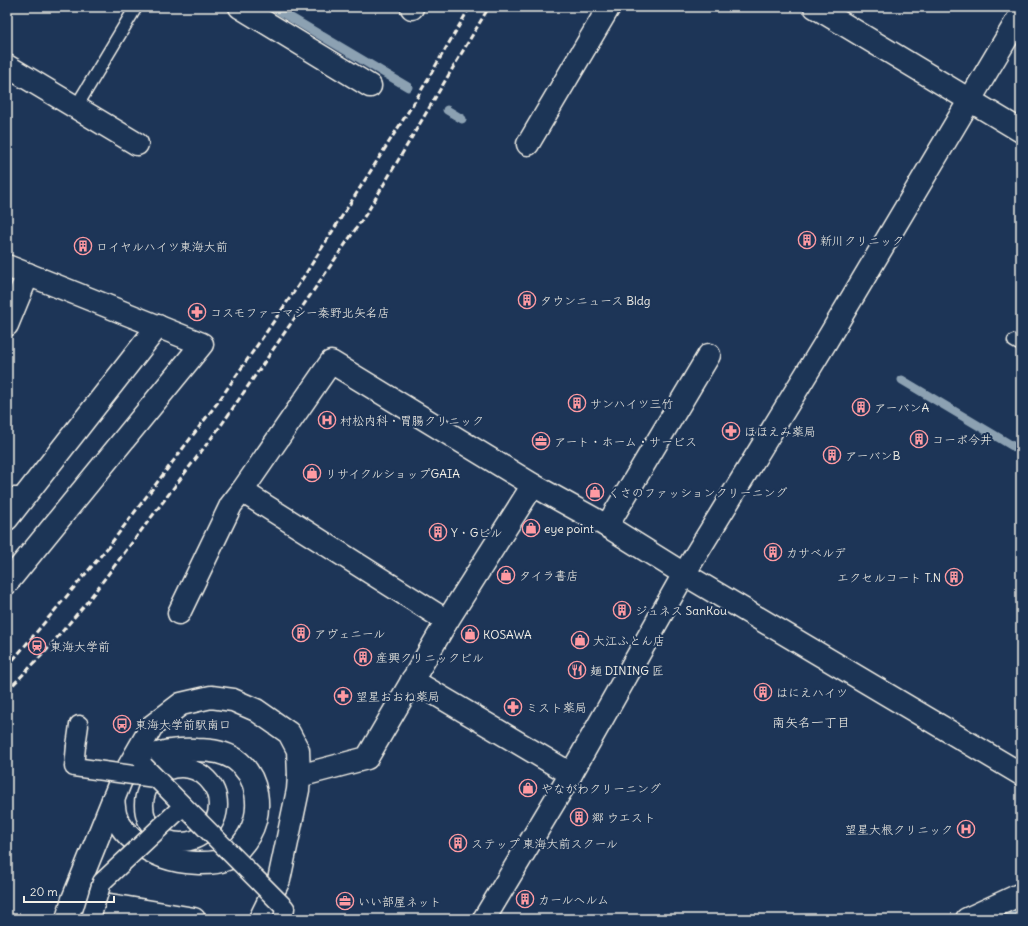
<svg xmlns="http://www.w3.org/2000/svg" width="1028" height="926" font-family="Delius,'Klee One',sans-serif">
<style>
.water{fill:#466b8e;stroke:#8ca1b2}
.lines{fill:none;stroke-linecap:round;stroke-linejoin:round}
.stream{stroke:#8ca1b2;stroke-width:9}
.service-casing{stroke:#f4f1e8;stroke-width:15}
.pedestrian-casing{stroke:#f4f1e8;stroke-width:21}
.minor-casing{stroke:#f4f1e8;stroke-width:25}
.service{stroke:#1d3557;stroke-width:12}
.pedestrian{stroke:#1d3557;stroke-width:18}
.minor{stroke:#1d3557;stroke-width:22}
.rail{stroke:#f4f1e8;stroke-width:3;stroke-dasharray:6 3;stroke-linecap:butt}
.pedestrian-bridge-casing{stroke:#f4f1e8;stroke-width:21;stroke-linecap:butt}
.pedestrian-bridge{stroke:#1d3557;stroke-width:18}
.labels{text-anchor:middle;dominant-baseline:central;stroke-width:4;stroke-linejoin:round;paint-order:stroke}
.poi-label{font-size:12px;fill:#f4f1e8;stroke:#1d3557;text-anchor:start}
.neighbourhood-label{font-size:13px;fill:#f4f1e8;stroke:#1d3557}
</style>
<rect width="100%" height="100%" fill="#1d3557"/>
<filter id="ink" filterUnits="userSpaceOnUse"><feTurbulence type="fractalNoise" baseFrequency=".025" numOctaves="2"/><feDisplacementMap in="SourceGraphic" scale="8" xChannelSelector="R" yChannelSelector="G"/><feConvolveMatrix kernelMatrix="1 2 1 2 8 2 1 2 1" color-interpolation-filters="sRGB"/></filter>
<g filter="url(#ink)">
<!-- water -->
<path class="water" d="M1021 908V919H997Z"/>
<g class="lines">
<!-- stream -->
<g class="stream">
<path d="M273 7 408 87"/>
<path d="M447 110 462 119"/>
<path d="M902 380 1021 451"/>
</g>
<defs>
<g id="service">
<path d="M76 107 136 7"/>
<path d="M1014 341 1021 345"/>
<path d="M7 494H27"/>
</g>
<g id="pedestrian">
<path d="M76 746 79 725"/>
<circle cx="181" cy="805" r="37"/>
</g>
<g id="minor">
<path d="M240 7 370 86"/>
<path d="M815 7 1021 131"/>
<path d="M412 8V7"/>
<path d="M7 66 137 144"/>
<path d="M528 144 609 7"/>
<path d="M7 266 202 344 7 583"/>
<path d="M7 325 28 274"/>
<path d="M242 491 447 621"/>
<path d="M7 519 158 326"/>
<path d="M607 526 709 355"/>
<path d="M179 613 231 505 242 491 331 362 533 485 607 526 684 574 1021 774"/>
<path d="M412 680 571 774"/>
<path d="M299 776 367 758 447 621 533 485"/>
<path d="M113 799C114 805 114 812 116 817 124 837 145 850 164 857 181 863 210 866 227 859 235 855 245 842 249 835 263 810 259 776 235 759 224 752 210 750 197 750 179 749 156 751 142 762 137 766 132 770 128 774"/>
<path d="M74 899 194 919"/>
<path d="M67 919 73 899 121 780 152 726 181 704 211 697 233 700 256 710 289 733 298 750 299 776 298 790 279 880 260 919"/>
<path d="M484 919 571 774 684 574 824 345 1021 14"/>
<path d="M967 919 1021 894"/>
</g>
</defs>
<!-- service casing -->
<use href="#service" class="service-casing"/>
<!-- pedestrian casing -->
<use href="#pedestrian" class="pedestrian-casing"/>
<!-- minor casing -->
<use href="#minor" class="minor-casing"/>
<!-- service -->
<use href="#service" class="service"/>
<!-- pedestrian -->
<use href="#pedestrian" class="pedestrian"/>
<!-- minor -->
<use href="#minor" class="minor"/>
<!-- rail -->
<g class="rail">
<path d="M7 667 109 546 218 402 294 292 415 101 470 7"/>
<path d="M7 691 45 652 87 602 222 424 368 211 489 7"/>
</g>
<defs>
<g id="pedestrian-bridge">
<path d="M76 746 74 767 155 778"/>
<path d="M144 766 285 908 283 919"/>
<path d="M92 915 102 882 183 806"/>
</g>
</defs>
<!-- pedestrian-bridge casing -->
<use href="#pedestrian-bridge" class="pedestrian-bridge-casing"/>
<!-- pedestrian-bridge -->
<use href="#pedestrian-bridge" class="pedestrian-bridge"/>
</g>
</g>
<!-- icons -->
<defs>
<symbol id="building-ring" viewBox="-11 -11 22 22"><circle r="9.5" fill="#1d3557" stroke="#ff9aa2" stroke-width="1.5"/><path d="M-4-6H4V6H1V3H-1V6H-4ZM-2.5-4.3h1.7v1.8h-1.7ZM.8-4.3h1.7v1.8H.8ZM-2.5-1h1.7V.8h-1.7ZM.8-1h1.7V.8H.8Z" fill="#ff9aa2"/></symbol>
<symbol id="pharmacy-ring" viewBox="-11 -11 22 22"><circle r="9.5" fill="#1d3557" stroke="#ff9aa2" stroke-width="1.5"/><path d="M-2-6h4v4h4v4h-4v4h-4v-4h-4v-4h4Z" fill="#ff9aa2"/></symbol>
<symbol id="hospital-ring" viewBox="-11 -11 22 22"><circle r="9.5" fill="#1d3557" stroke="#ff9aa2" stroke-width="1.5"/><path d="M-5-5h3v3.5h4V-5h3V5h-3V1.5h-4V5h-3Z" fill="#ff9aa2"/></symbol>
<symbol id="office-ring" viewBox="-11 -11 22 22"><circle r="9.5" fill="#1d3557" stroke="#ff9aa2" stroke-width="1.5"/><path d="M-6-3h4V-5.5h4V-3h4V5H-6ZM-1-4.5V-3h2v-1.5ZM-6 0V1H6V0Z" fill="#ff9aa2"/></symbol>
<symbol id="shop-ring" viewBox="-11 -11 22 22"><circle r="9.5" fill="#1d3557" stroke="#ff9aa2" stroke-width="1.5"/><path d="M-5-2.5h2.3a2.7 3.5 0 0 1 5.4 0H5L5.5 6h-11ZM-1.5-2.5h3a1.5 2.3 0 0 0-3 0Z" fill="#ff9aa2"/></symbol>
<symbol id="station-ring" viewBox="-11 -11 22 22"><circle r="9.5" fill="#1d3557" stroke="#ff9aa2" stroke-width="1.5"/><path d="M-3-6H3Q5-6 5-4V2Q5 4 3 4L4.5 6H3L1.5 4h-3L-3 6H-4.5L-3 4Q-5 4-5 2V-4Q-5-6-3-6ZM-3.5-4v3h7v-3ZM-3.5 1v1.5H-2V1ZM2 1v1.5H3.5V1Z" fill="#ff9aa2"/></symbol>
<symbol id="restaurant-ring" viewBox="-11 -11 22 22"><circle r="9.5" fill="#1d3557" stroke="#ff9aa2" stroke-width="1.5"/><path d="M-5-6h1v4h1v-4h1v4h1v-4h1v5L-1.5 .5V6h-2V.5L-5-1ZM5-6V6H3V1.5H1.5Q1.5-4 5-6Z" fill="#ff9aa2"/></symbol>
<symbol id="bus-ring" viewBox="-11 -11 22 22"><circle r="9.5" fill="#1d3557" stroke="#ff9aa2" stroke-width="1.5"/><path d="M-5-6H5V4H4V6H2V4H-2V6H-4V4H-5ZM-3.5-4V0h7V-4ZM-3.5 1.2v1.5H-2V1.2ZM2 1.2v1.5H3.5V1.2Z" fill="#ff9aa2"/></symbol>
</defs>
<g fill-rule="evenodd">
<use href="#building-ring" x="797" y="230" width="20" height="20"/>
<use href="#building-ring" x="73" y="236" width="20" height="20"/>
<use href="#building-ring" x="517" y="290" width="20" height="20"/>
<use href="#pharmacy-ring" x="187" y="302" width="20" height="20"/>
<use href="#building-ring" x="567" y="393" width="20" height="20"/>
<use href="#building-ring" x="851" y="397" width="20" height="20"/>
<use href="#hospital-ring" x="317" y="410" width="20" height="20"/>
<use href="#pharmacy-ring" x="721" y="421" width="20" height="20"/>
<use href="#building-ring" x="909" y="429" width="20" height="20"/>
<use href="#office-ring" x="531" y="431" width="20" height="20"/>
<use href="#building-ring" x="822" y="445" width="20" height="20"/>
<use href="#shop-ring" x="302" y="463" width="20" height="20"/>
<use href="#shop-ring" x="585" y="482" width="20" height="20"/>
<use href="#shop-ring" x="521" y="518" width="20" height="20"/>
<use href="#building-ring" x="428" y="522" width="20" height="20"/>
<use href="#building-ring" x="763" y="542" width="20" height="20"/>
<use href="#shop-ring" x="496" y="565" width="20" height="20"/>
<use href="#building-ring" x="944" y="567" width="20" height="20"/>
<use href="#building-ring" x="612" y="600" width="20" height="20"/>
<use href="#building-ring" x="291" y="623" width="20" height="20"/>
<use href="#shop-ring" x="460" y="624" width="20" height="20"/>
<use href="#shop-ring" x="570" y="630" width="20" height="20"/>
<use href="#station-ring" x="27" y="636" width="20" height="20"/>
<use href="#building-ring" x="353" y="647" width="20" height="20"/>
<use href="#restaurant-ring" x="567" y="660" width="20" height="20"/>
<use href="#building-ring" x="753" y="682" width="20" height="20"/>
<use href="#pharmacy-ring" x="333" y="686" width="20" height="20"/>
<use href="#pharmacy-ring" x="503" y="697" width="20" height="20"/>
<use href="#bus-ring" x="112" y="714" width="20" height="20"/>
<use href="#shop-ring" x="518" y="778" width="20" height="20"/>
<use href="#building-ring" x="569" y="807" width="20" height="20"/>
<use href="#hospital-ring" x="956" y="819" width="20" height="20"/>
<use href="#building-ring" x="448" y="833" width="20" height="20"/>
<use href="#building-ring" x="515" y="889" width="20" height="20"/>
<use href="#office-ring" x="335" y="891" width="20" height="20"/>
</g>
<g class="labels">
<!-- poi labels -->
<g class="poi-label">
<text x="820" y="240">新川クリニック</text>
<text x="96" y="246">ロイヤルハイツ東海大前</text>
<text x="540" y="300">タウンニュース Bldg</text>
<text x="210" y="312">コスモファーマシー秦野北矢名店</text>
<text x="590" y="403">サンハイツ三竹</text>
<text x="874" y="407">アーバンA</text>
<text x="340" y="420">村松内科・胃腸クリニック</text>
<text x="744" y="431">ほほえみ薬局</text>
<text x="932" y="439">コーポ今井</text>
<text x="554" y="441">アート・ホーム・サービス</text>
<text x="845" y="455">アーバンB</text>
<text x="325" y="473">リサイクルショップGAIA</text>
<text x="608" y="492">くさのファッションクリーニング</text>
<text x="544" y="528">eye point</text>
<text x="451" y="532">Y・Gビル</text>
<text x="786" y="552">カサベルデ</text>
<text x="519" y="575">タイラ書店</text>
<text x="941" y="577" text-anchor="end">エクセルコート T.N</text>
<text x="635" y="610">ジュネス SanKou</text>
<text x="314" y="633">アヴェニール</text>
<text x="483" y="634">KOSAWA</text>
<text x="593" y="640">大江ふとん店</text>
<text x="50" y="646">東海大学前</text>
<text x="376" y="657">産興クリニックビル</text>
<text x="590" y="670">麺 DINING 匠</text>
<text x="776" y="692">はにえハイツ</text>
<text x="356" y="696">望星おおね薬局</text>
<text x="526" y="707">ミスト薬局</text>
<text x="135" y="724">東海大学前駅南口</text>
<text x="541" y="788">やながわクリーニング</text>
<text x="592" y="817">郷 ウエスト</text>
<text x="953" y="829" text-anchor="end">望星大根クリニック</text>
<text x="471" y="843">ステップ 東海大前スクール</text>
<text x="538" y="899">カールヘルム</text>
<text x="358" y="901">いい部屋ネット</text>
</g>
<!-- neighbourhood labels -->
<g class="neighbourhood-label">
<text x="811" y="722">南矢名一丁目</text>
</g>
</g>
<!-- margin -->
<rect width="1028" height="926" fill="none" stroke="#1d3557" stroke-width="24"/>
<rect x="12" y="12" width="1004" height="902" fill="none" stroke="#f4f1e8" stroke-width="1.5" filter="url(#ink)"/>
<!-- scale -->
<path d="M24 896v6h90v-6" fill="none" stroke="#f4f1e8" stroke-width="2"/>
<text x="30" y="896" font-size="12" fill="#f4f1e8" stroke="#1d3557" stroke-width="3" paint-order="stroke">20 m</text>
</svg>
